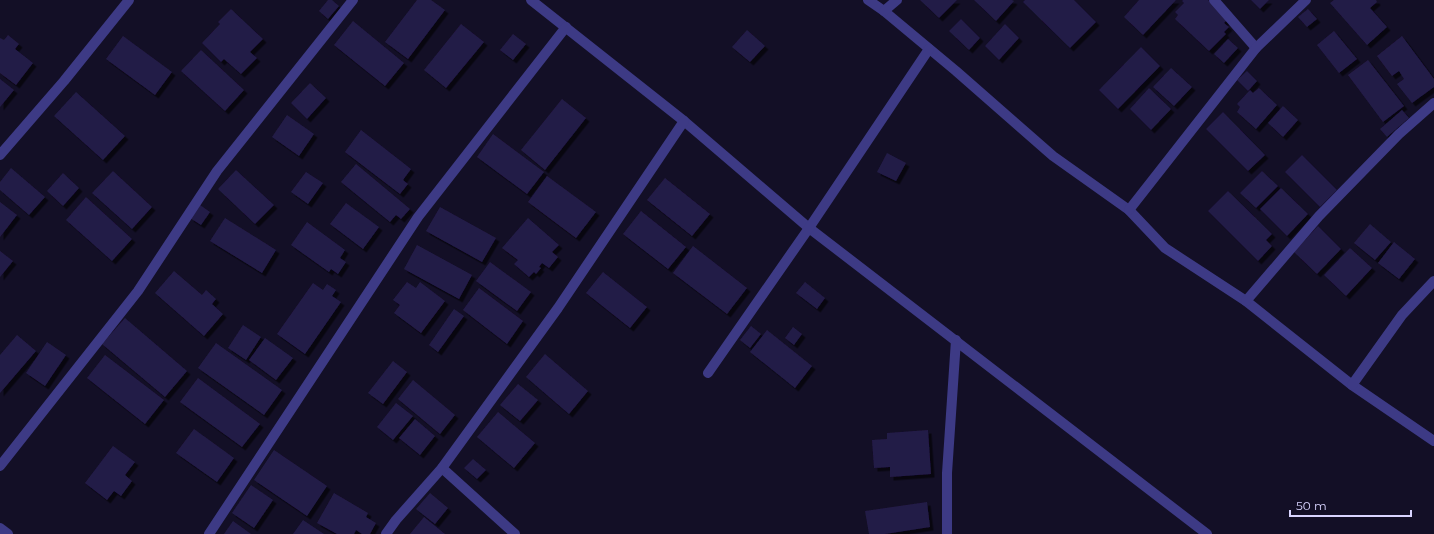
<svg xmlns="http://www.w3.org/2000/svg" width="1434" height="534" font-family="Montserrat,sans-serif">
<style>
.building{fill:#241b47;filter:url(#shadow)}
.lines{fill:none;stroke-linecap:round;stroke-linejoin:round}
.minor{stroke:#3d3a85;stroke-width:10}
</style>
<defs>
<filter id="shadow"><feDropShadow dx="3.5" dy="3.5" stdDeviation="0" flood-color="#0009"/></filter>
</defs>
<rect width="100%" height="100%" fill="#130f26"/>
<!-- building -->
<g class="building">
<path d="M328 0H332L339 6 328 19 319 11Z"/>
<path d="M417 0H431L445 10 408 59 385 42Z"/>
<path d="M920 0H957L939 18Z"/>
<path d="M974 0H1012L1014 1 996 21Z"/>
<path d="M1025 0H1074L1096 22 1070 48 1023 2Z"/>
<path d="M1139 0H1176L1143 35 1124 17Z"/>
<path d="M1183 0H1208L1228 19 1224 23 1229 27 1224 32 1226 34 1209 51 1175 19 1178 15 1175 12 1184 3 1182 1Z"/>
<path d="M1251 0H1269L1260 9Z"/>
<path d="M1334 0H1376L1377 2 1370 8 1387 27 1367 45 1330 3Z"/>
<path d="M231 9 263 39 250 52 257 58 241 74 224 59 221 62 202 43 220 24 218 22Z"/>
<path d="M1308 9 1317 19 1307 27 1298 17Z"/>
<path d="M961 19 980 38 969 50 949 31Z"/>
<path d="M353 21 404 63 385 86 334 45Z"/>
<path d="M461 24 484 42 446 88 424 70Z"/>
<path d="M1005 24 1019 38 999 60 985 46Z"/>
<path d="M747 30 765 46 750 62 732 47Z"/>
<path d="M1334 31 1357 59 1339 73 1317 45Z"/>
<path d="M513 34 526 44 513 60 500 50Z"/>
<path d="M8 35 19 44 15 49 33 63 16 85 0 73V38L4 40Z"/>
<path d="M123 36 172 72 155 95 106 59Z"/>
<path d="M1402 36 1434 79V87L1412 103 1397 84 1404 79 1399 71 1392 76 1377 56Z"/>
<path d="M1228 39 1238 48 1224 63 1214 54Z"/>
<path d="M1141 47 1160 66 1118 109 1099 90Z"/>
<path d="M201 50 244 90 225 111 181 71Z"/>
<path d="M1368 60 1404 106 1383 122 1348 75Z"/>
<path d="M1171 68 1192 87 1174 106 1153 87Z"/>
<path d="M1247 71 1257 81 1248 91 1237 80Z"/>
<path d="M0 79 14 90 0 107Z"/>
<path d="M310 83 326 98 307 119 291 103Z"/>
<path d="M1149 88 1171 109 1151 130 1130 109Z"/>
<path d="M1259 88 1277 105 1256 129 1237 112 1240 107 1237 104 1250 90 1253 93Z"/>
<path d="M76 92 125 136 103 160 54 116Z"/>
<path d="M562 99 586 118 545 170 521 150Z"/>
<path d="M1283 106 1298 120 1283 137 1268 123Z"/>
<path d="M1402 110 1409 118 1387 137 1380 129Z"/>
<path d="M1223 112 1265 155 1248 171 1206 129Z"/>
<path d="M287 115 314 134 299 156 272 137Z"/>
<path d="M361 130 411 169 403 180 408 184 400 194 345 152Z"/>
<path d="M493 134 544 172 527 194 477 157Z"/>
<path d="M887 153 906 163 896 181 877 172Z"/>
<path d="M1302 155 1337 190 1320 207 1285 172Z"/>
<path d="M356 164 410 209 401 219 396 215 390 222 341 182Z"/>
<path d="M11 168 45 197 29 215 0 190V182Z"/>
<path d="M236 170 274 205 255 224 218 189Z"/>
<path d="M113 171 152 207 132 229 92 193Z"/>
<path d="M1262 171 1278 186 1256 208 1240 193Z"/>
<path d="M306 172 323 183 308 204 291 192Z"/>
<path d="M63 173 79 188 63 206 47 191Z"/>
<path d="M547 176 596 212 576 238 528 202Z"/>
<path d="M665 178 710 214 692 236 647 200Z"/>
<path d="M1281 188 1308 214 1287 236 1260 209Z"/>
<path d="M1228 191 1272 234 1266 240 1272 246 1258 261 1208 211Z"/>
<path d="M86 197 132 239 112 261 66 220Z"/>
<path d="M0 202 17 215 0 237Z"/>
<path d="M346 203 379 227 363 249 330 224Z"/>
<path d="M200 205 210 212 201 225 190 218Z"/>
<path d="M440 207 496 238 482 262 426 231Z"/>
<path d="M641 211 686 247 668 269 623 234Z"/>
<path d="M225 218 276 250 262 273 210 241Z"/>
<path d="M528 218 559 245 552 252 558 257 549 268 542 263 539 267 541 268 536 274 534 272 529 277 514 264 518 260 502 248Z"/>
<path d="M307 222 345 250 340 258 346 262 338 274 331 269 329 272 291 245Z"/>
<path d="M1370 224 1391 242 1375 260 1354 243Z"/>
<path d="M1318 226 1341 249 1317 274 1294 252Z"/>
<path d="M1394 242 1415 259 1399 279 1378 263Z"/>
<path d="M417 245 472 275 459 299 404 269Z"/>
<path d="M693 246 747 288 727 314 673 273Z"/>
<path d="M1350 248 1372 268 1346 296 1324 275Z"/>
<path d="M0 251 13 261 0 277Z"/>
<path d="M490 262 531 292 517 311 476 281Z"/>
<path d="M174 271 202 295 206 290 216 299 212 304 223 314 204 336 155 293Z"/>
<path d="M603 272 647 307 630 328 586 293Z"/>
<path d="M407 282 416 288 420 282 445 301 421 333 394 313 400 305 393 300Z"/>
<path d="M805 282 825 298 817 309 796 293Z"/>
<path d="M313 283 323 290 327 284 336 290 332 296 341 302 305 354 277 334Z"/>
<path d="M479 288 523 321 507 344 463 310Z"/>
<path d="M454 309 464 316 438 352 429 345Z"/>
<path d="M125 318 187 371 165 397 102 344Z"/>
<path d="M243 325 261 337 246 360 228 348Z"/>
<path d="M751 326 761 334 750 348 740 340Z"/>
<path d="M793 327 802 334 794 345 785 338Z"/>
<path d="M767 330 812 366 795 388 750 352Z"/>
<path d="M17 335 36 351 0 393V355Z"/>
<path d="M265 338 293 358 276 380 249 360Z"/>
<path d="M47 342 66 355 45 386 26 373Z"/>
<path d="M216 343 282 390 264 415 198 368Z"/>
<path d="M545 354 588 391 569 414 526 377Z"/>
<path d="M105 355 164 400 145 424 87 378Z"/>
<path d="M393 361 407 372 383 404 368 393Z"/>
<path d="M198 378 260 424 242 447 180 402Z"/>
<path d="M413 380 455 415 440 434 398 399Z"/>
<path d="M518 384 538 400 520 421 500 405Z"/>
<path d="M396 403 413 416 393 440 377 427Z"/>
<path d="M498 412 535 443 514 468 477 437Z"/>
<path d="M415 419 435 436 420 455 399 438Z"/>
<path d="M194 429 234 458 217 482 176 453Z"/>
<path d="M928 430 931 474 890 477V467L874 468 872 440 887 439V433Z"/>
<path d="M113 446 135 462 125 475 132 481 121 496 114 491 107 500 85 483Z"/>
<path d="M274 450 327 486 307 516 254 480Z"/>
<path d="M473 459 486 470 477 479 464 468Z"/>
<path d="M251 485 273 500 254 528 232 513Z"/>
<path d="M334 493 368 513 366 517 376 523 370 534H362L356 530 354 534H337L317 523Z"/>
<path d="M430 493 448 508 435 524 416 509Z"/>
<path d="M927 502 930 527 885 534H869L865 511Z"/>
<path d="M424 517 445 534H410Z"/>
<path d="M303 520 324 534H293Z"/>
<path d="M233 521 251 534H224Z"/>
</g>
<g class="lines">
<!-- minor -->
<g class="minor">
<path d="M531 0 684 121 809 228 1207 534"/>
<path d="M868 0 884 11 956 71 1053 156 1129 210 1165 248 1246 301 1352 385 1434 441"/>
<path d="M1214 0 1256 48"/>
<path d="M884 11 897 0"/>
<path d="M0 155 64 81 129 0"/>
<path d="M1129 210 1256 48 1306 0"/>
<path d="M1246 301 1319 216 1399 134 1434 103"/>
<path d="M708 373 809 228 929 49"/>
<path d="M1352 385 1402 315 1434 281"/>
<path d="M0 466 138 291 217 171 353 0"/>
<path d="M442 468 515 534"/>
<path d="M0 528 8 534"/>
<path d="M209 534 418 217 566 27"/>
<path d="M386 534 396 520 442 468 558 308 684 121"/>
<path d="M947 534V473L956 340"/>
</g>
</g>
<!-- scale -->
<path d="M1290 510v6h121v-6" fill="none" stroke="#d9d4ff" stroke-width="2"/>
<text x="1296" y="510" font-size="12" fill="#d9d4ff" stroke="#130f26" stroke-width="3" paint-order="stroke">50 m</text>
</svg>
